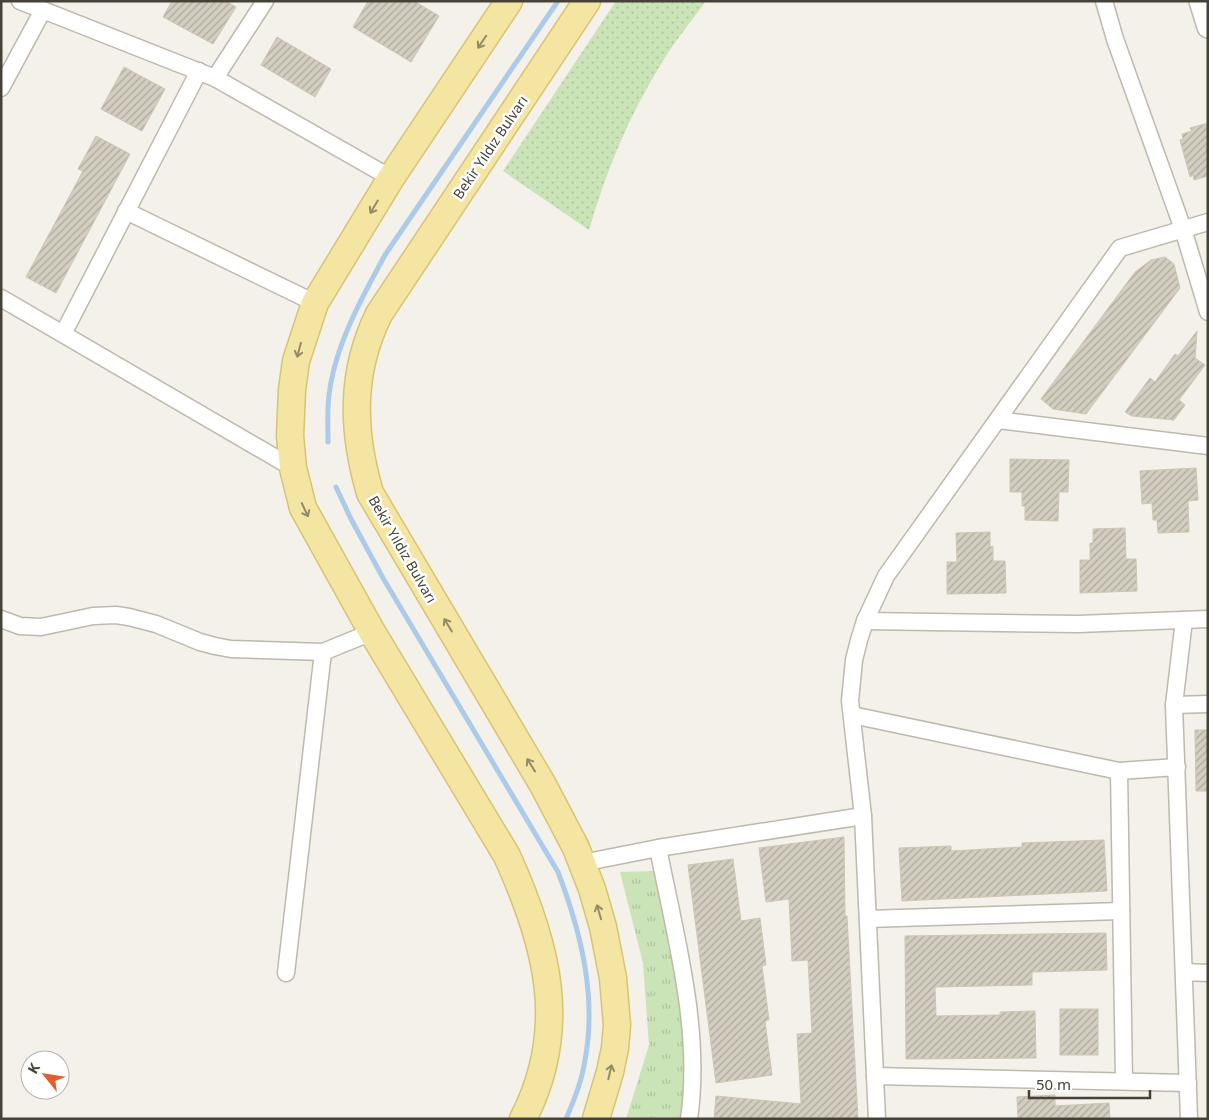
<svg xmlns="http://www.w3.org/2000/svg" width="1209" height="1120" font-family="'Noto Sans',sans-serif">
<style>
.grass{fill:url(#grass-dots)}
.park{fill:url(#park-tufts)}
.lines{fill:none;stroke-linecap:round;stroke-linejoin:round}
.stream{stroke:#accae9;stroke-width:5}
.building{fill:url(#building-hatch);stroke:#cdc6b4}
.minor-casing{stroke:#bdb9ad;stroke-width:19}
.tertiary-casing{stroke:#bdb9ad;stroke-width:24}
.primary-casing{stroke:#d7c473;stroke-width:29}
.minor{stroke:#fff;stroke-width:16}
.tertiary{stroke:#fff;stroke-width:21}
.primary{stroke:#f4e5a2;stroke-width:26}
.oneway{stroke:#948b68}
.labels{text-anchor:middle;dominant-baseline:central;stroke-width:5;stroke-linejoin:round;paint-order:stroke}
.street-label{font-size:14px;fill:#464238;stroke:#fff}
</style>
<defs>
<pattern id="grass-dots" width="8" height="8" patternUnits="userSpaceOnUse" patternTransform="scale(1.25)"><rect width="8" height="8" fill="#cae3b7"/><path d="M2 2h.1M6 6h.1" fill="none" stroke="#afc49e" stroke-width="1.8" stroke-linecap="round"/></pattern>
<pattern id="park-tufts" width="24" height="20" patternUnits="userSpaceOnUse" patternTransform="scale(1.25)"><rect width="24" height="20" fill="#cae3b7"/><path d="M3 7l-1-3M5 7V3M7 7l1-3M15 17l-1-3M17 17v-4M19 17l1-3" fill="none" stroke="#afc49e"/></pattern>
<pattern id="building-hatch" width="6" height="6" patternUnits="userSpaceOnUse" patternTransform="scale(1.25)"><rect width="6" height="6" fill="#d3cec0"/><path d="M-1 1l2-2M0 6l6-6M5 7l2-2" fill="none" stroke="#ada99d"/></pattern>
</defs>
<rect width="100%" height="100%" fill="#f3f1e9"/>
<!-- grass -->
<path class="grass" d="M616 1H706C691 22 674 42 661 64 629 116 606 171 589 230L503 171Z"/>
<!-- park -->
<path class="park" d="M654 871 672 902 694 1058 686 1119H626L649 1045 643 963 620 872Z"/>
<g class="lines">
<!-- stream -->
<g class="stream">
<path d="M328 442C328 426 327 410 329 395 335 346 361 299 385 255L558 1"/>
<path d="M336 487 351 519 383 578 558 872C581 932 597 997 585 1060 582 1081 574 1100 566 1119"/>
</g>
</g>
<!-- building -->
<g class="building">
<path d="M172 1H226L236 7 213 44 163 17Z"/>
<path d="M368 1H414L439 16 411 62 353 27Z"/>
<path d="M277 37 331 69 315 97 261 65Z"/>
<path d="M124 67 165 89 142 131 101 109Z"/>
<path d="M1208 123V176L1194 180 1193 175 1190 177 1180 140 1183 139 1182 134 1192 131 1190 128Z"/>
<path d="M96 136 130 154 56 293 26 277 83 171 78 169Z"/>
<path d="M1165 257 1174 264 1180 288 1086 414 1053 409 1041 399 1135 272 1151 260Z"/>
<path d="M1197 331 1195 358 1205 365 1179 400 1185 405 1174 420 1132 416 1125 412 1150 378 1155 382 1175 354 1178 356Z"/>
<path d="M1010 459 1069 460 1068 492H1059L1058 521 1025 520V506H1022V492H1010Z"/>
<path d="M1196 468 1198 500 1188 501 1189 532 1158 533 1157 520H1153L1152 503 1142 504 1140 471Z"/>
<path d="M1125 528 1126 559H1136L1137 591 1080 593V560H1090V543H1093V529Z"/>
<path d="M990 532V547L993 546V561H1005L1006 593 947 594V562H957L956 533Z"/>
<path d="M1195 730H1208V791H1196Z"/>
<path d="M844 837 845 916H847L858 1119H714L716 1096 801 1104 797 1034 812 1033 808 960 792 961 789 899 766 902 759 848Z"/>
<path d="M1104 840 1107 891 902 901 899 848 951 846V851L1022 847V843Z"/>
<path d="M733 859 741 921 760 918 766 965 762 966 769 1020 765 1021 772 1075 716 1083 688 865Z"/>
<path d="M1106 933 1107 970 1032 972V985L935 987 936 1016 1000 1015V1012L1035 1011 1036 1058 906 1059 905 936Z"/>
<rect x="1060" y="1009" width="38" height="46"/>
<path d="M1055 1095V1106L1109 1103 1110 1119H1018L1017 1097Z"/>
</g>
<g class="lines">
<defs>
<g id="minor">
<path d="M20 1 215 78 391 178"/>
<path d="M1104 1 1115 39 1183 229 1208 312"/>
<path d="M215 78 265 1"/>
<path d="M1 88 43 10"/>
<path d="M126 211 315 303"/>
<path d="M1 298 293 468"/>
<path d="M63 334 199 71"/>
<path d="M998 420 1208 446"/>
<path d="M1 619 20 626 41 627 93 616 116 615 129 617 156 624 200 642 215 646 231 649 323 652 372 632"/>
<path d="M1184 620 1174 705 1189 1119"/>
<path d="M865 621 1078 624 1208 619"/>
<path d="M1174 705 1208 704"/>
<path d="M852 715 1119 771 1177 767"/>
<path d="M1119 771 1124 1081"/>
<path d="M658 848C675 935 702 1030 689 1119"/>
<path d="M582 863 658 848 863 816"/>
<path d="M868 919 1121 911"/>
<path d="M1184 972 1208 973"/>
<path d="M286 973 323 652"/>
<path d="M875 1076 1188 1083"/>
<path d="M877 1119 863 816 850 701 854 660 859 640 865 621 886 576 1120 248 1208 222"/>
</g>
<path id="tertiary" d="M1200 1 1208 27"/>
<g id="primary">
<path d="M509 1 391 178 315 303 296 361 292 390 290 436 293 468 303 508 372 632 507 856C547 944 570 1028 523 1119"/>
<path d="M587 1 379 314C350 373 352 431 370 493L543 785 576 848 592 889 603 927 613 978 617 1025 615 1048 610 1072 596 1119"/>
</g>
</defs>
<!-- minor casing -->
<use href="#minor" class="minor-casing"/>
<!-- tertiary casing -->
<use href="#tertiary" class="tertiary-casing"/>
<!-- primary casing -->
<use href="#primary" class="primary-casing"/>
<!-- minor -->
<use href="#minor" class="minor"/>
<!-- tertiary -->
<use href="#tertiary" class="tertiary"/>
<!-- primary -->
<use href="#primary" class="primary"/>
</g>
<!-- one-way arrows -->
<defs><path id="oneway-shaft" d="M-6 0H5M1.5-3L5.5 0L1.5 3" fill="none" stroke-width="1.6" stroke-linecap="round" stroke-linejoin="round" transform="scale(1.25)"/></defs>
<g class="oneway">
<use href="#oneway-shaft" transform="translate(482 42) rotate(124)"/>
<use href="#oneway-shaft" transform="translate(374 207) rotate(121)"/>
<use href="#oneway-shaft" transform="translate(299 350) rotate(105)"/>
<use href="#oneway-shaft" transform="translate(305 510) rotate(65)"/>
<use href="#oneway-shaft" transform="translate(448 625) rotate(-121)"/>
<use href="#oneway-shaft" transform="translate(531 765) rotate(-122)"/>
<use href="#oneway-shaft" transform="translate(599 912) rotate(-106)"/>
<use href="#oneway-shaft" transform="translate(610 1072) rotate(-77)"/>
</g>
<g class="labels">
<!-- street labels -->
<g class="street-label">
<text transform="translate(490 147) rotate(-56)">Bekir Yıldız Bulvarı</text>
<text transform="translate(403 549) rotate(60)">Bekir Yıldız Bulvarı</text>
</g>
</g>
<!-- border -->
<rect width="1209" height="1120" fill="none" stroke="#464238" stroke-width="5"/>
<!-- north arrow -->
<g transform="translate(45 1075) rotate(300)"><circle r="24" fill="#ffffff" stroke="#b5b3af"/>
<path d="M0-4L9 19L0 12L-9 19Z" fill="#e35d30"/>
<text y="-8" font-size="14" font-weight="bold" text-anchor="middle" fill="#464238">K</text>
</g>
<!-- scale -->
<path d="M1029 1090v8h121v-8" fill="none" stroke="#464238" stroke-width="2.5"/>
<text x="1036" y="1090" font-size="15" fill="#464238" stroke="#ffffff" stroke-width="4" paint-order="stroke">50 m</text>
</svg>
